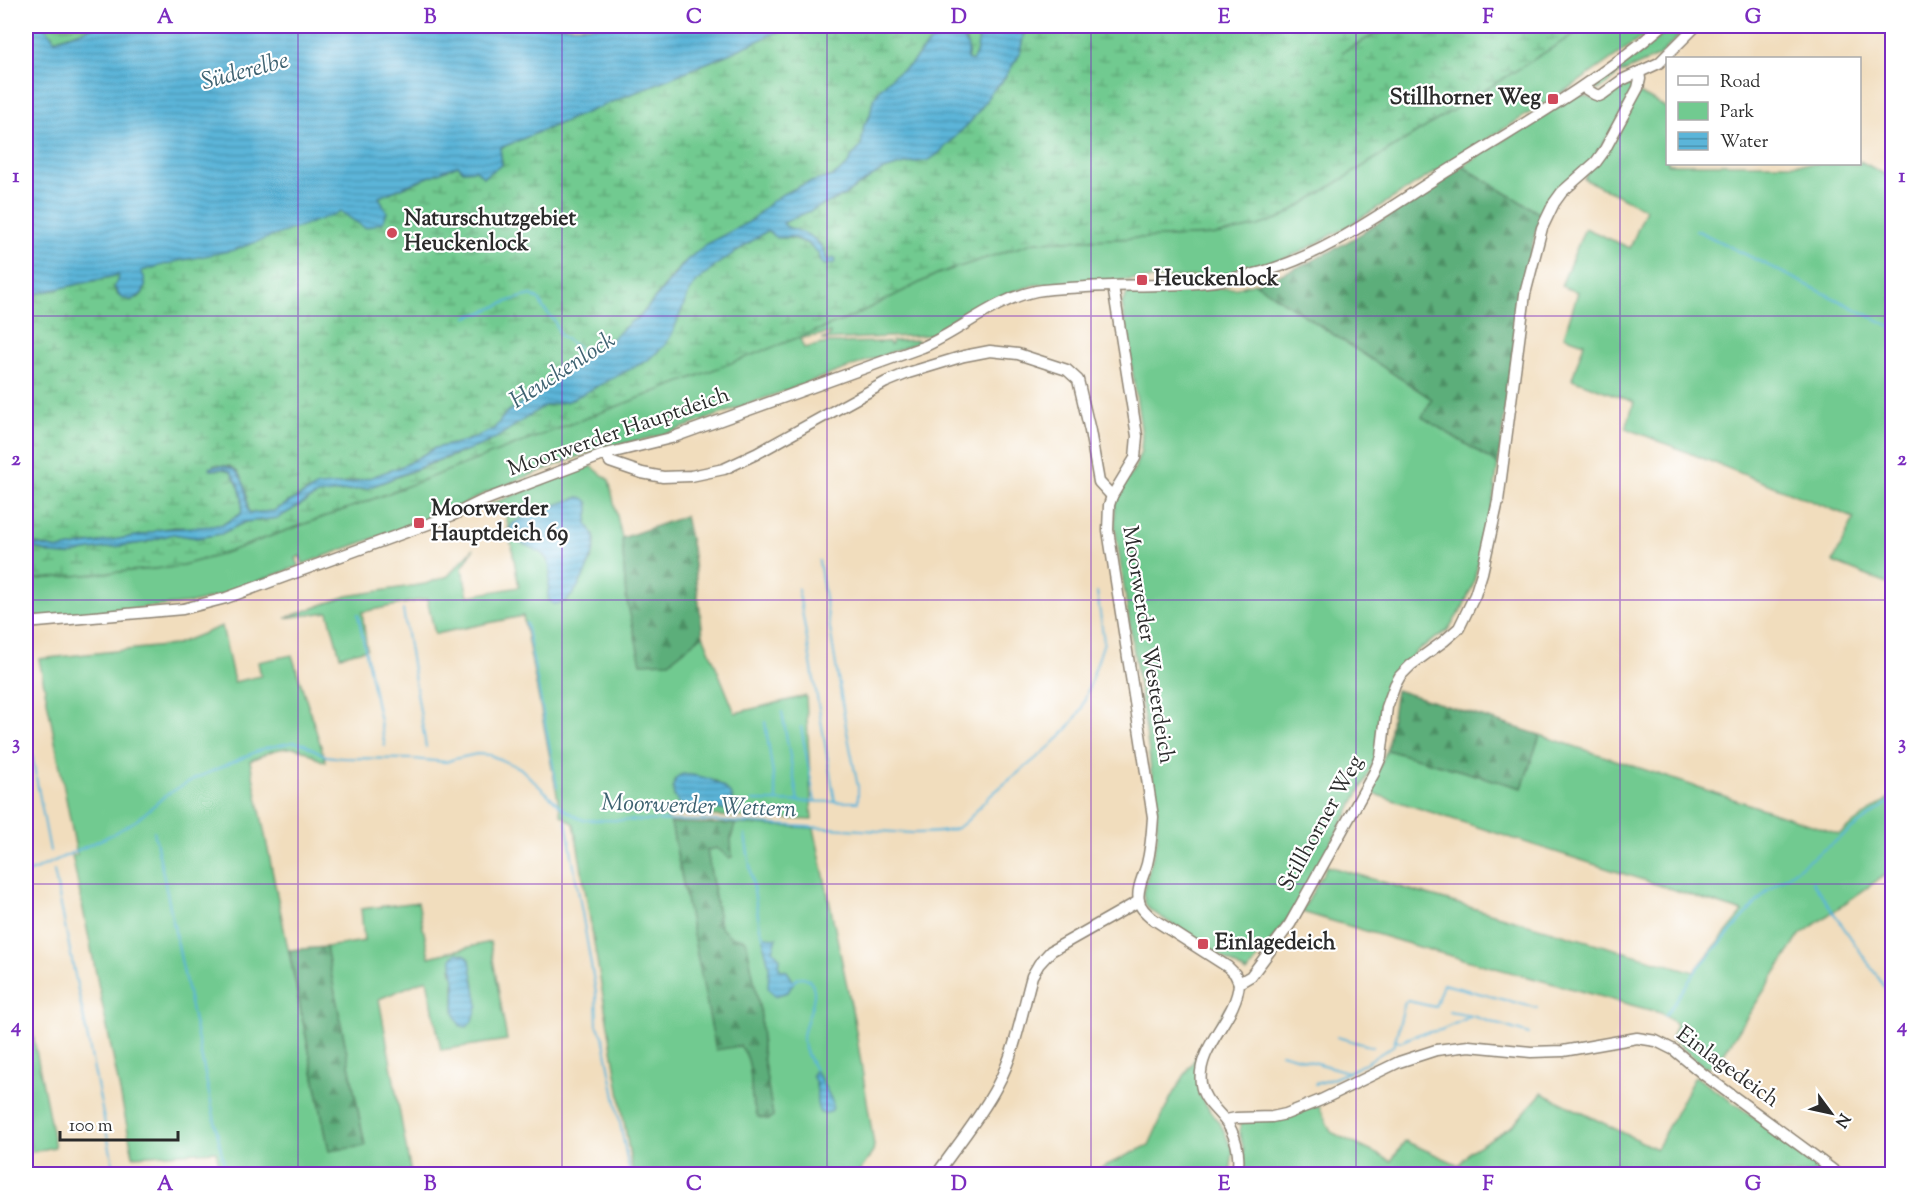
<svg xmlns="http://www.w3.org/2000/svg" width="1918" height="1200" font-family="'Sorts Mill Goudy',serif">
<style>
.green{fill:#71ca90;stroke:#4e7a5e;stroke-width:1.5;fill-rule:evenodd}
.forest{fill:url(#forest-firs);stroke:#446c52;stroke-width:1.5}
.wetland{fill:url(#wetland-marsh);stroke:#4e7a5e;stroke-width:1.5}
.water{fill:url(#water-rules);stroke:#437082;stroke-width:1.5}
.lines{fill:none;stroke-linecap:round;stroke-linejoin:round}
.stream{stroke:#5bb5d9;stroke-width:2}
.minor-casing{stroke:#8e8474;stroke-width:13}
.minor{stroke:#fff;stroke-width:10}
.grid{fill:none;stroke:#7b2cbf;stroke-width:1.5;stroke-opacity:0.55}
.poi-dot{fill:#d1495b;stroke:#fff;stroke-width:2}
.labels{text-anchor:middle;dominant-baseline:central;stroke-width:4.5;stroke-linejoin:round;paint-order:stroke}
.poi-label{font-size:22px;font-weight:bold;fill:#2b2b2b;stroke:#fff;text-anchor:start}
.street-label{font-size:22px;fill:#2b2b2b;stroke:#fff}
.water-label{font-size:24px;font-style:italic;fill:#3e6271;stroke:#fff}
.neatline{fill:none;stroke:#7b2cbf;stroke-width:2}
.grid-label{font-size:20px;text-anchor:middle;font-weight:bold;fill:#7b2cbf}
</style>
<defs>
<pattern id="forest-firs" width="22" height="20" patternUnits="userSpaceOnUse" patternTransform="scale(1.5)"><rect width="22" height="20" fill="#5cae7a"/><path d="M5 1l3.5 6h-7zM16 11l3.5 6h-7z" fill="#4c8e64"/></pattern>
<pattern id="wetland-marsh" width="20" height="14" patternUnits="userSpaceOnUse" patternTransform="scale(1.5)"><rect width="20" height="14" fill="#71ca90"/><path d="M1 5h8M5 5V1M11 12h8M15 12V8" fill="none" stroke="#5da476"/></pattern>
<pattern id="water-rules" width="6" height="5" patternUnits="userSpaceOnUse" patternTransform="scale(1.5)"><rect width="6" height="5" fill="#5bb5d9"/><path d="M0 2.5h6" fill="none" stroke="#4b93b0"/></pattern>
</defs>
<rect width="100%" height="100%" fill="#fff"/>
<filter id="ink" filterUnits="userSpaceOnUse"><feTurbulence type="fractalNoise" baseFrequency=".0167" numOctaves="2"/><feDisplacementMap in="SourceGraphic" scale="12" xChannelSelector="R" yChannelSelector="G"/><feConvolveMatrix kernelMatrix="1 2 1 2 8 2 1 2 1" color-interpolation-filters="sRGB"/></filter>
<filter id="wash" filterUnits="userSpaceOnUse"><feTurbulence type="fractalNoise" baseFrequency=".008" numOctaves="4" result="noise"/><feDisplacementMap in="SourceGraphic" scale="24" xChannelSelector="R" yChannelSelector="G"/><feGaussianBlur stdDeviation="1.35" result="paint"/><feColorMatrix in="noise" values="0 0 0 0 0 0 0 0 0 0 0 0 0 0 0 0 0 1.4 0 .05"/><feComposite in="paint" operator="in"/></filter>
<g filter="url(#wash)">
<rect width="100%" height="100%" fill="#f1ddbd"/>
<!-- green -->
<g class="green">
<path d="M1587 26H1658L1574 85 1345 228 1301 252 1261 267 1222 275 1035 285 1003 295 987 302 956 323 932 335 822 340 830 336V333C819 336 810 335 800 339L804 348 828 343 889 342 890 345 892 344V341L918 340 919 342 677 430 658 436 598 449 485 493 457 508 303 564 300 556 296 558 299 566 216 597 192 603 34 619 33 610H30V619L26 620V580L175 567 216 556 365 502 847 319 937 274 1035 242 1215 235 1258 226 1282 217Z"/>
<path d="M1673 26H1689L1659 56 1619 74 1599 90 1595 89 1594 84 1636 52H1640Z"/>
<path d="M1627 84 1632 86 1633 92 1616 124 1592 160 1559 187 1542 215 1462 166 1571 98 1580 95 1597 100Z"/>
<path d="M1639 93 1667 108 1668 164H1860V161L1892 178V586L1833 562 1854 518 1626 428 1634 402 1572 379 1584 343 1564 336 1578 292 1561 286 1585 228 1630 248 1646 209 1584 179Z"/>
<path d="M1255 283 1432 399 1422 417 1498 464 1493 500 1473 585 1462 609 1447 631 1418 650 1396 673 1383 696 1378 724 1377 753 1366 780 1294 910 1247 973 1150 910 1145 903 1143 893 1157 840V816L1148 745 1115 527V504L1123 486 1134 470 1141 451 1142 435 1122 303 1129 291 1237 288Z"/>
<path d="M591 466 609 480 622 538 626 597 669 662 703 635 735 713 806 696 812 820 664 814 671 823 716 1049 740 1046C753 1059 750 1081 752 1098 753 1104 756 1111 758 1117L769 1120 773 1116 762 1050 761 1016 746 940 729 936 720 927 707 850 717 848 731 838 735 824 814 828 854 1019 874 1145 873 1152 858 1174H633L574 824 561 815 523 616 435 634 427 599 362 612 367 649 340 656 328 612 285 618 347 596 425 584 448 576 474 548 462 568 468 596 519 587 506 515 488 505ZM579 497 589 509 587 524C590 530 595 534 595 541 595 558 578 591 565 602L550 577V566L546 558 539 551 525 544 513 523ZM674 780 716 781 732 796 733 807 723 810 709 804 700 809 683 808 674 796Z"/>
<path d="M222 626 234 682 261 676 258 662 292 655 326 762C315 760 310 751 300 749 283 744 264 754 250 761L329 1151 365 1145 326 947 364 941 361 909 418 902 429 957 490 942 507 1040 441 1050 427 979 379 999 411 1174H221L216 1151 133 1156 72 855H77L39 659 174 645ZM451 968 474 979 475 991 454 1011V980Z"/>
<path d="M1540 735 1839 834 1892 796V870L1800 935 1715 1067H1704L1671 1038 1676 1024 1661 1013 1433 951 1302 912 1327 866 1694 972 1743 912 1368 792 1387 750 1522 788Z"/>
<path d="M26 999 55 1147 31 1152 26 1126Z"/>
<path d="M1227 1007 1198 1062 1199 1095 1222 1127 1233 1151 1230 1174H1088L1149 1145 1171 1097Z"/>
<path d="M1695 1076 1815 1160 1832 1174H1241L1244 1151 1239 1130 1242 1123 1319 1106 1331 1132 1391 1161 1405 1141 1459 1165 1470 1151 1512 1126 1542 1093 1656 1149Z"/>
</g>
<!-- forest -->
<g class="forest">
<path d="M1462 166 1542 215 1537 226 1521 294 1498 464 1422 417 1432 399 1255 283C1331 261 1397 210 1462 166Z"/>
<path d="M685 516 692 548 703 635 669 662 641 663 626 597 622 538Z"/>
<path d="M1396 690 1540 735 1522 788 1387 750Z"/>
<path d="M671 823 735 824 731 838 732 857 729 858 717 848 707 850 720 927 730 936 746 940 761 1016 762 1050 773 1116 769 1120 758 1117C756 1111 753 1105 752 1098 750 1081 753 1059 740 1046L716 1050Z"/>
<path d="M326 947 365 1146 329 1151 289 950Z"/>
</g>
<!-- wetland -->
<g class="wetland">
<path d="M44 26H96L54 40Z"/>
<path d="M791 26H981C981 36 978 53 972 61L967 60 968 55 966 41 957 35 929 43 909 66 894 75 880 89 873 99 870 116 864 125 861 147 853 156 846 167 833 176 807 183 783 194 749 222 707 244 687 260 678 269 639 318 632 321 613 338 559 371 554 380 506 413 494 429 466 441 435 448 405 465 369 478 308 491 274 511 250 513 248 512C248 499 245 471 229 466 225 465 218 466 214 465L210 470 224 469 231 472C240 485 245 498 241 514L223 524 203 528 174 527 162 529 142 535 59 549 32 543 26 544V296L119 275 120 277 114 287 117 294 138 298C149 289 146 281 140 271L284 231 341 212 365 228 383 222 387 212 379 197 458 165 463 171 476 170 502 165 500 148 726 55Z"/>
<path d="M1025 26H1390L1342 52 1376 34 1385 32 1392 26H1587L1282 217 1258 226 1215 235 1035 242 937 274 847 319 365 502 216 556 175 567 26 580V549L36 548 52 554 69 555 85 551 142 543 173 534 197 538 221 534 245 522 278 518 317 495 368 488 489 442 544 406 569 401 648 360 665 345 672 334 689 292 696 282 716 265 767 231C771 233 775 237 780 237 795 238 809 241 819 254V259L825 265 832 259 829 261 825 258C827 239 801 232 786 227L783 225V223L841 197 881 171 900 165 929 160 938 154 971 121 984 104 991 92 1002 82 1020 54Z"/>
</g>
<!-- water -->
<g class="water">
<path d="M26 26H44L55 40 96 26H791L726 55 500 148 502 165 483 177 476 170 463 171 458 165 379 197 387 212 383 222 365 228 341 212 234 250 178 261 141 271C149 284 146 295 131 300L121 298 114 287 119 277 118 275 26 296Z"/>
<path d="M981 26H1025L1020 54 1002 82 991 92 984 104 971 121 938 154 929 160 900 165 881 171 841 197 783 223C786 228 790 228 796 230 812 235 824 244 827 260L834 258 836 260 834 263 825 265 820 262 819 254 807 243 792 237 777 238 767 231 716 265 696 282 689 292 672 334 665 345 648 360 569 401 544 406 496 438 480 446 441 459 368 488 317 495 278 518 245 522 221 534 197 538 173 534 142 543 85 551 69 555 52 554 36 548 26 549V544L27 543 59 549 142 535 162 529 212 526 224 524 241 514C245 498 240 485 231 472L224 469 210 470 209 468C214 465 216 466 222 466 245 467 247 494 248 511L250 513 274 511 318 486 345 484 369 478 405 465 435 448 466 441 494 429 506 413 554 380 559 371 613 338 632 321 639 318 687 260 707 244 749 222 771 202 783 194 807 183 833 176 846 167 853 155 861 147 864 125 870 116 873 99 880 89 894 75 909 66 929 43 946 32C961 34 972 43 967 59L972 61 976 54Z"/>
<path d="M579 497C595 499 587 514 587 524 590 530 595 533 595 541 595 555 578 592 567 600 563 603 558 604 553 604L548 599C547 587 552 576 549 564 543 545 517 549 509 531 511 527 510 525 514 523 526 513 563 503 579 497Z"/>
<path d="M683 774C703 776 719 779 732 796L731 809 720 810 709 805C672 821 664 779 683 774Z"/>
<path d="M764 937 777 938 773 950 780 958 779 969 787 971 794 982 788 992 775 996 768 988 769 965 764 946Z"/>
<path d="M457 953 466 955 470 960 478 1005 473 1020 467 1027 461 1026C450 1015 456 997 455 982 454 973 451 966 452 957Z"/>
<path d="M815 1070C817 1072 830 1096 832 1101 834 1105 833 1106 832 1110L827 1113H820C812 1097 822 1093 812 1075Z"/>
</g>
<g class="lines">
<!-- stream -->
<g class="stream">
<path d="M1696 230 1892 327"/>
<path d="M467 317C473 314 479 314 486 311 502 304 514 298 532 295L540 301 543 308 554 320 560 335 587 354"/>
<path d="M798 588 835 801"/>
<path d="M403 610 426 747"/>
<path d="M358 614 385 746"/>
<path d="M526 623 557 787"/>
<path d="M782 712 798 801"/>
<path d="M765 722 777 801"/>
<path d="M26 724 50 851"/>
<path d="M801 727 815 801"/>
<path d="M753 801 858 802V787L846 727 819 561"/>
<path d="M566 821 596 993 597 1025 603 1036 630 1174"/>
<path d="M154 831 226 1174"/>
<path d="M745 835 760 928 764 938"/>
<path d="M54 871 115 1174"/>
<path d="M26 874 111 835 137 820 166 795 194 779 265 748 294 742 304 744 326 756 342 758 413 759 446 762 454 759 477 754 490 755 520 768 561 807 578 818 584 820 714 821 912 833C926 832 944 834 957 828 971 821 978 806 990 796 1020 769 1062 744 1082 708L1104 642 1097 592"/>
<path d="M1812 881 1892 998"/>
<path d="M792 983C797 979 800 974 808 979 824 991 803 1022 803 1038 803 1049 810 1060 815 1070"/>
<path d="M1449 1012 1472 1016 1529 1034"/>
<path d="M1665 1016 1698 968 1768 890 1892 800"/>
<path d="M1337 1037 1373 1047"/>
<path d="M1396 1041 1400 1042 1419 1034 1441 1030 1472 1016"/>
<path d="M1281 1053 1348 1072"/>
<path d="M1315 1084C1345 1077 1368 1062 1394 1045L1405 1002 1408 1001 1435 1007 1443 984 1537 1008"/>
<path d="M26 1139 29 1158"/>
</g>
</g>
</g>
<g filter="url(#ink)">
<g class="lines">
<defs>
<g id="minor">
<path d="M1583 87 1594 94 1599 96 1603 94 1622 80 1659 63 1696 26"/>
<path d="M1113 286 1137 436 1135 458 1112 496 1109 505 1108 530 1153 817C1152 833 1151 848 1147 864 1144 875 1136 889 1139 901 1140 908 1147 914 1153 919L1228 967 1235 974 1239 983"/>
<path d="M606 454 610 462 642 473 663 477 691 476 724 469 756 454 886 382 908 373 964 356 990 351 1018 354 1067 370 1078 380 1090 431 1099 482 1112 496"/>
<path d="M26 623 183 609 226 598 453 515 482 501 606 454 671 438 923 347C962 330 993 300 1036 291 1052 288 1070 288 1086 287 1144 284 1205 288 1262 272 1327 254 1384 211 1441 175 1516 128 1595 84 1662 26"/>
<path d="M1239 983 1251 976 1290 924 1374 773 1381 757 1387 707 1395 685 1400 676 1411 665 1444 641 1459 628 1475 595 1482 573 1498 501 1525 294 1542 228 1554 203 1562 192 1596 162 1604 151 1638 88 1640 79 1639 72"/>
<path d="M1226 1120 1236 1118 1272 1117 1286 1114 1321 1100 1399 1062 1436 1050 1469 1046 1531 1052 1563 1051 1637 1038 1656 1041 1674 1050 1703 1074 1813 1155 1838 1174"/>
<path d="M937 1174C957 1145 980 1118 997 1086 1015 1053 1022 1012 1032 976L1039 964 1051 951 1139 901"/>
<path d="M1237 1174C1241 1155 1236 1133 1223 1118 1214 1107 1203 1099 1201 1084 1196 1046 1237 1019 1239 983"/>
</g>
</defs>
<!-- minor casing -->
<use href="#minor" class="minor-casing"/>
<!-- minor -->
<use href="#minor" class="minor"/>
</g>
</g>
<!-- grid -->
<path class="grid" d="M298 26V1174M562 26V1174M827 26V1174M1091 26V1174M1356 26V1174M1620 26V1174M26 316H1892M26 600H1892M26 884H1892"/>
<!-- markers -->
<g class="poi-dot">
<rect x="1547" y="93" width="12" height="12" rx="3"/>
<circle cx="392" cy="233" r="6"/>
<rect x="1136" y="274" width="12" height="12" rx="3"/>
<rect x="413" y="517" width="12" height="12" rx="3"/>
<rect x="1197" y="938" width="12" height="12" rx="3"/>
</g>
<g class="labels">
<!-- poi labels -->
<g class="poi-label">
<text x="1541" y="99" text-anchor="end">Stillhorner Weg</text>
<text x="404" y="220">Naturschutzgebiet<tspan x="404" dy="25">Heuckenlock</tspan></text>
<text x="1154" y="280">Heuckenlock</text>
<text x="431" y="510">Moorwerder<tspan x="431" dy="25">Hauptdeich 69</tspan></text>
<text x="1215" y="944">Einlagedeich</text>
</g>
<!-- street labels -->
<g class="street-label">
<text transform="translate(619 433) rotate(-19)">Moorwerder Hauptdeich</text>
<text transform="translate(1147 645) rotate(81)">Moorwerder Westerdeich</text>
<text transform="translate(1322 824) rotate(-61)">Stillhorner Weg</text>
<text transform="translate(1727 1068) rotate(36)">Einlagedeich</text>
</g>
<!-- water labels -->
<g class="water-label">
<text transform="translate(245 72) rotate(-15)">Süderelbe</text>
<text transform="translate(563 371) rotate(-33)">Heuckenlock</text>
<text transform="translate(699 807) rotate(2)">Moorwerder Wettern</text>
</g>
</g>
<!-- margin -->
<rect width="1918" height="1200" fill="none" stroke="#fff" stroke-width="66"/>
<!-- legend -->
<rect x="1666" y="57" width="195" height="108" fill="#ffffff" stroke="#aaaaaa" stroke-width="1.5"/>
<rect x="1678" y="76" width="30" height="9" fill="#ffffff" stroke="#aaaaaa" stroke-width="1.5"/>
<text x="1720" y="87" font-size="18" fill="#2b2b2b">Road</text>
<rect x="1678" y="102" width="30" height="18" fill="#71ca90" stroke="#aaaaaa" stroke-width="1.5"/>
<text x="1720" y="117" font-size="18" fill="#2b2b2b">Park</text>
<rect x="1678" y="132" width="30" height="18" fill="url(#water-rules)" stroke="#aaaaaa" stroke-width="1.5"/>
<text x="1720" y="147" font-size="18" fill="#2b2b2b">Water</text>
<!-- north arrow -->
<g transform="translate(1831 1113) rotate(123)" stroke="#ffffff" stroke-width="4.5" paint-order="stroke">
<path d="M0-4.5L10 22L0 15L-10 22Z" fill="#2b2b2b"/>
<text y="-9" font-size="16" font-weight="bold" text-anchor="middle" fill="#2b2b2b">N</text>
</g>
<!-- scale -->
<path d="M60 1131v9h118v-9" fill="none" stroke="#2b2b2b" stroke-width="3"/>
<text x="69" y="1131" font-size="18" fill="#2b2b2b" stroke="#ffffff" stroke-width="4.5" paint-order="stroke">100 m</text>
<rect x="33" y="33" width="1852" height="1134" class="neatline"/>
<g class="grid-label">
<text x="165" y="23">A</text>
<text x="430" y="23">B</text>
<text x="694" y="23">C</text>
<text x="959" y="23">D</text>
<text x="1224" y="23">E</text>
<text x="1488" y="23">F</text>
<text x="1753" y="23">G</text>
<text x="16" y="182">1</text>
<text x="1902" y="182">1</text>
<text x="16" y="465">2</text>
<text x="1902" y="465">2</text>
<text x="16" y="749">3</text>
<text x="1902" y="749">3</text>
<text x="16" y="1032">4</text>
<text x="1902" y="1032">4</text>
<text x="165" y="1190">A</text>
<text x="430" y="1190">B</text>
<text x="694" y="1190">C</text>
<text x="959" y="1190">D</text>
<text x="1224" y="1190">E</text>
<text x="1488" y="1190">F</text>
<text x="1753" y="1190">G</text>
</g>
</svg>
